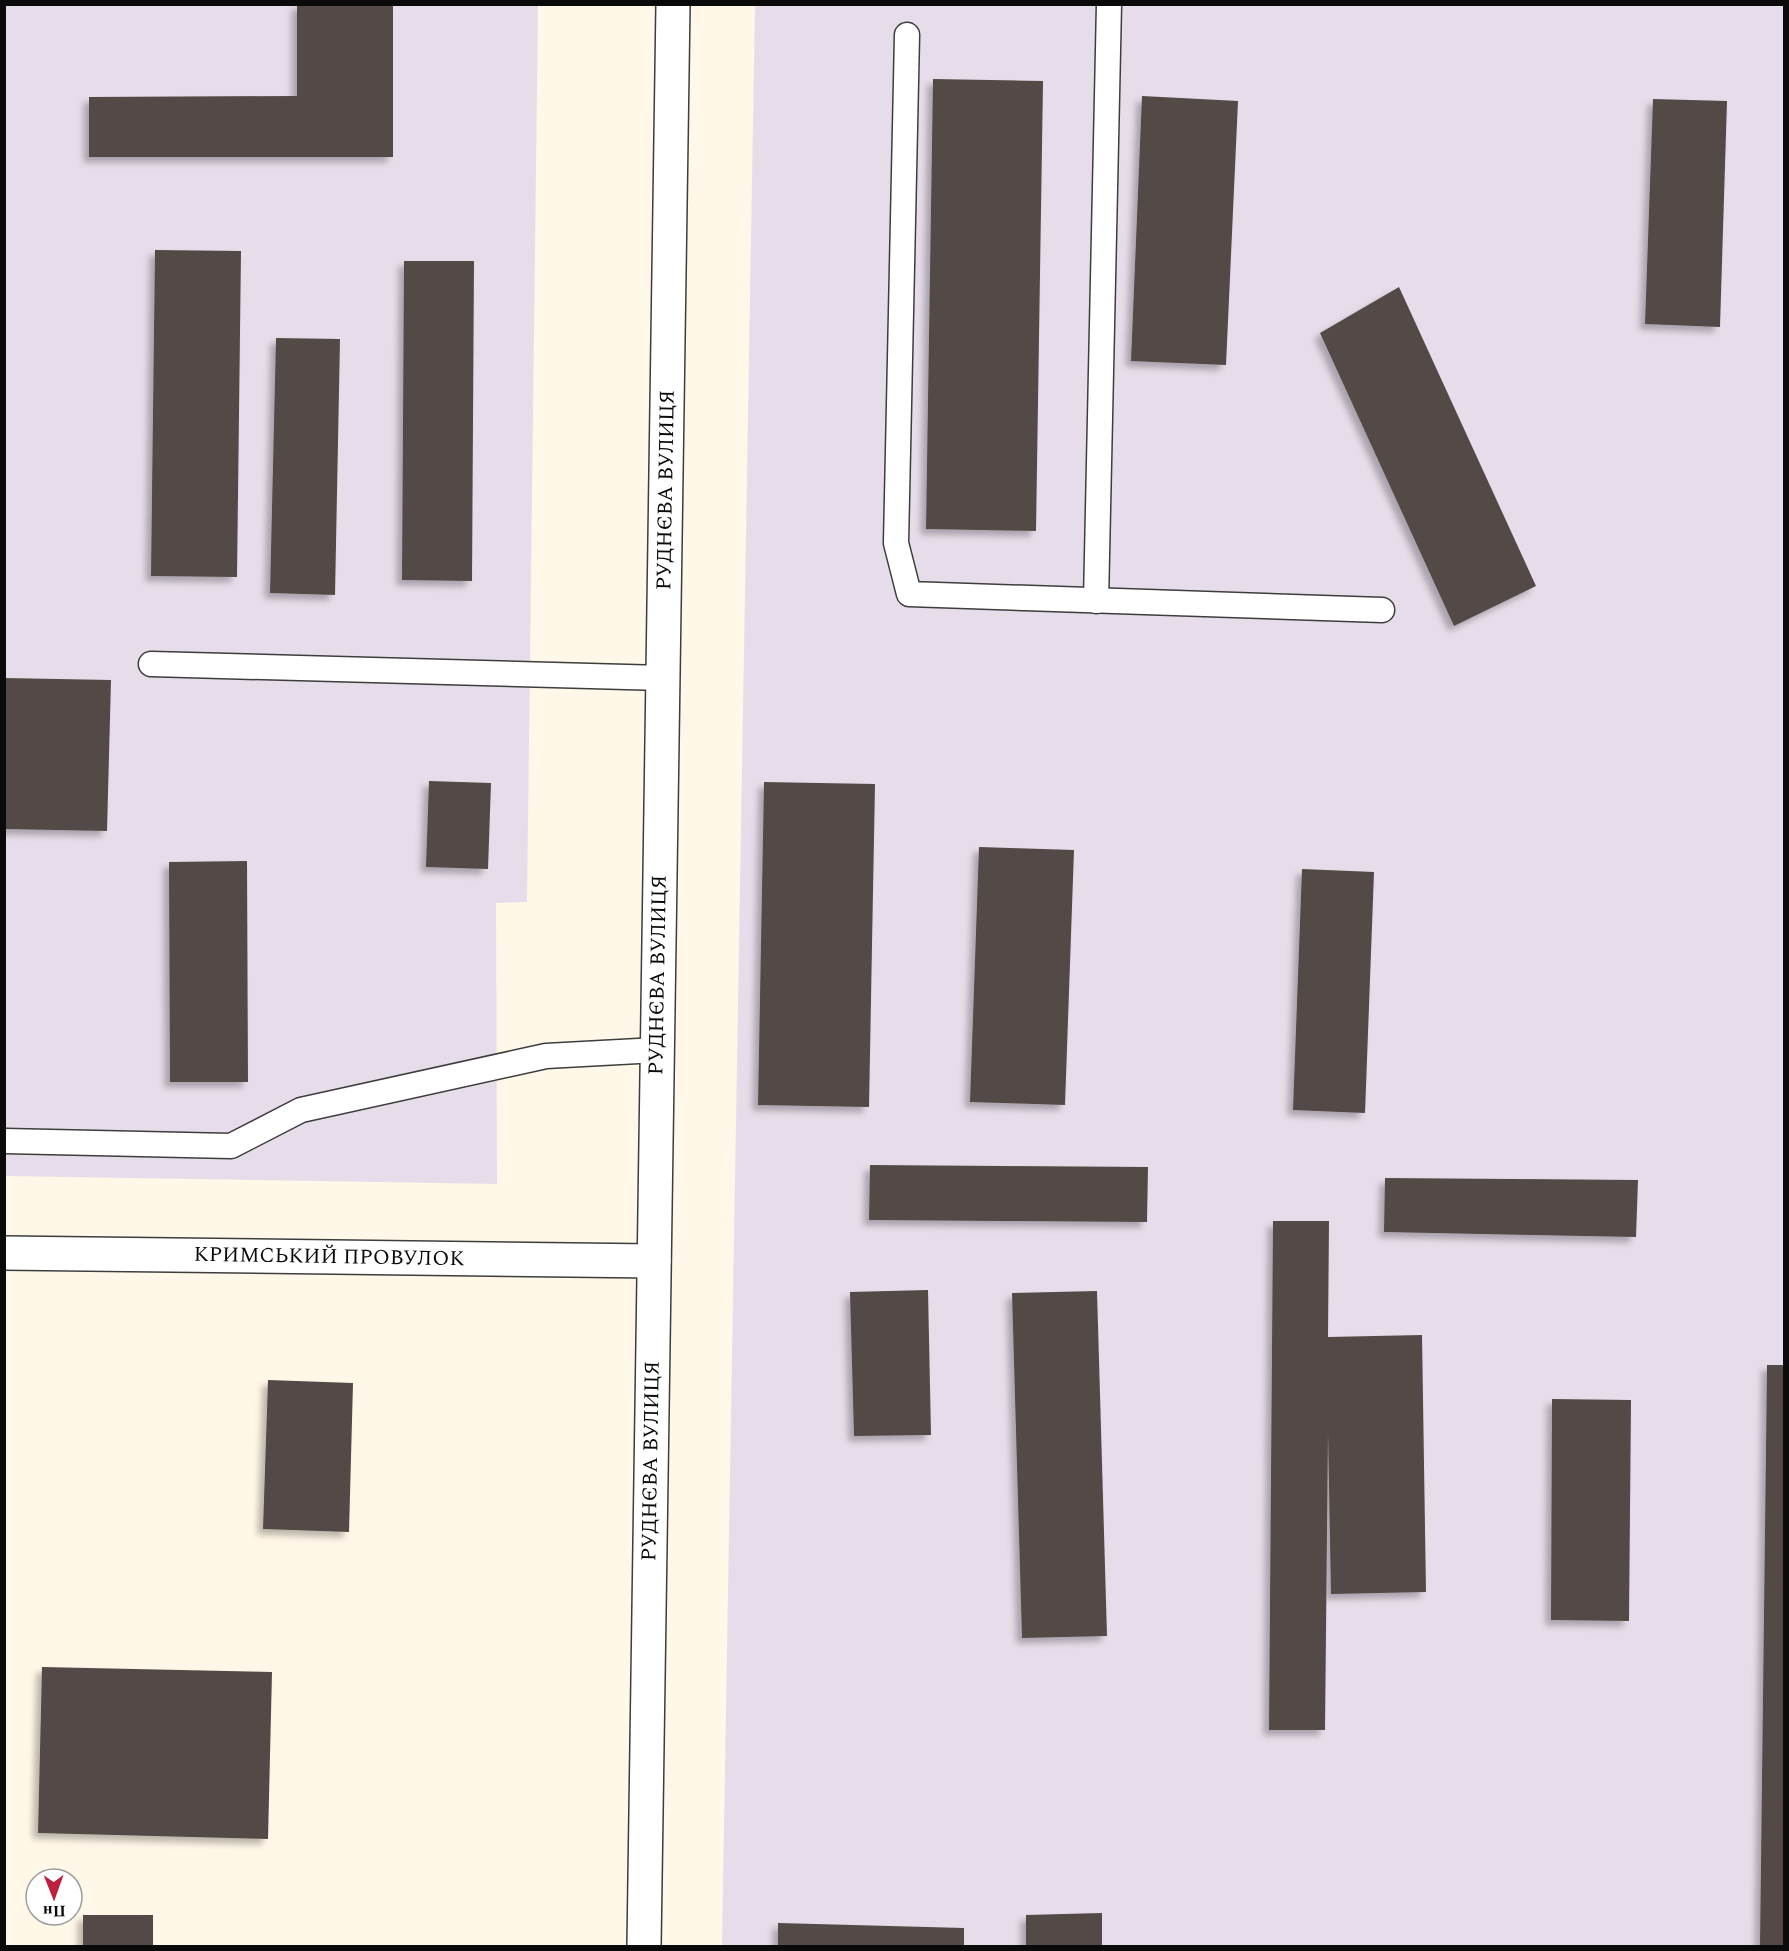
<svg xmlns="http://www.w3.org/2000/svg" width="1789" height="1951" font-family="Spectral,serif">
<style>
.industrial{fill:#e7ddea}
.building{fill:#534a46;filter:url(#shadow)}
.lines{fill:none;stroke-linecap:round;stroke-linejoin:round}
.service-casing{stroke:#3d3d3d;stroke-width:27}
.minor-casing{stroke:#3d3d3d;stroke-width:36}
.tertiary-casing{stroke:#3d3d3d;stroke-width:36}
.service{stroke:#fff;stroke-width:24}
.minor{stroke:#fff;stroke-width:33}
.tertiary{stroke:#fff;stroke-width:33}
.labels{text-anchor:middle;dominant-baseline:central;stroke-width:6;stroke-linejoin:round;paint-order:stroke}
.street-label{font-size:21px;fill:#0a0a0a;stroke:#fff}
</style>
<defs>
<filter id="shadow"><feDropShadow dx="-5.5" dy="5.5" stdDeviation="3" flood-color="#0004"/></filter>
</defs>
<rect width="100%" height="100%" fill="#fff7e7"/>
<!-- industrial -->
<g class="industrial">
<path d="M5 5H538L527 902 496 903 497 1184 5 1176Z"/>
<path d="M755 5H1784V1946H722Z"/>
</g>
<!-- building -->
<g class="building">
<path d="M297 4H393V157H89V97L297 96Z"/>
<path d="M933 79 1043 81 1036 531 926 529Z"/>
<path d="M1142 96 1238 101 1226 365 1131 361Z"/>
<path d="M1653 99 1727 101 1720 327 1645 324Z"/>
<path d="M155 250 241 251 237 577 151 576Z"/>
<path d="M404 261H474L472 581 402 580Z"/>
<path d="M1399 287 1536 586 1454 626 1320 333Z"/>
<path d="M276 338 340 339 335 595 270 593Z"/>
<path d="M4 678 111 680 107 831 4 829Z"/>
<path d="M429 781 491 783 488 869 426 867Z"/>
<path d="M764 782 875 784 869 1107 758 1105Z"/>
<path d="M979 847 1074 850 1065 1105 970 1102Z"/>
<path d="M247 861 248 1082H170L169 862Z"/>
<path d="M1302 869 1374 872 1365 1113 1293 1110Z"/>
<path d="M870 1165 1148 1167 1147 1222 869 1220Z"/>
<path d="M1385 1178 1638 1180 1636 1237 1384 1232Z"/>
<path d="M1273 1221H1329L1328 1337 1422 1335 1426 1592 1331 1594 1328 1432 1325 1730H1269Z"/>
<path d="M928 1290 931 1435 854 1436 850 1292Z"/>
<path d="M1097 1291 1107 1636 1022 1638 1012 1293Z"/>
<path d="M1767 1365H1784V1946H1760Z"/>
<path d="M268 1380 353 1383 349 1532 263 1529Z"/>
<path d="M1552 1399 1631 1400 1629 1621 1551 1620Z"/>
<path d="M42 1667 272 1672 268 1839 38 1833Z"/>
<path d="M1102 1913V1946H1026V1915Z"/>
<rect x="83" y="1915" width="70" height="31"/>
<path d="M778 1923 964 1928V1946H778Z"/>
</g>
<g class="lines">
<defs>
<g id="service">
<path d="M907 35 896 543 909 594 1382 610"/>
<path d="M1096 601 1109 4"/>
<path d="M151 664 663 678"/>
<path d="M5 1141 231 1146 301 1110 546 1056 657 1050"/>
</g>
<path id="minor" d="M4 1253 654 1261"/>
<path id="tertiary" d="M644 1946 673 4"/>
</defs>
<!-- service casing -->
<use href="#service" class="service-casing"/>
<!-- minor casing -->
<use href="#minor" class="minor-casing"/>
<!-- tertiary casing -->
<use href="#tertiary" class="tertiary-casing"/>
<!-- service -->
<use href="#service" class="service"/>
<!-- minor -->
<use href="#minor" class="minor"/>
<!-- tertiary -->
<use href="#tertiary" class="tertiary"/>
</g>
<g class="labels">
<!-- street labels -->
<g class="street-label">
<text transform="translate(666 490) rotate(-89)">РУДНЄВА ВУЛИЦЯ</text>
<text transform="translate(658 975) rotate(-89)">РУДНЄВА ВУЛИЦЯ</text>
<text transform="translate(329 1257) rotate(1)">КРИМСЬКИЙ ПРОВУЛОК</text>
<text transform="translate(651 1461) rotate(-89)">РУДНЄВА ВУЛИЦЯ</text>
</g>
</g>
<!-- border -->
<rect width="1789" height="1951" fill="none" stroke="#0a0a0a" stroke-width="12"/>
<!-- north arrow -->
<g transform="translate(54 1897) rotate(179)"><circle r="28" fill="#ffffff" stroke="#9d9d9d" stroke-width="1.5"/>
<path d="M0-4.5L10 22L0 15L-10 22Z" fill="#bc203c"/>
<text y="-9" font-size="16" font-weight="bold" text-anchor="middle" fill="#0a0a0a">Пн</text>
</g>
</svg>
